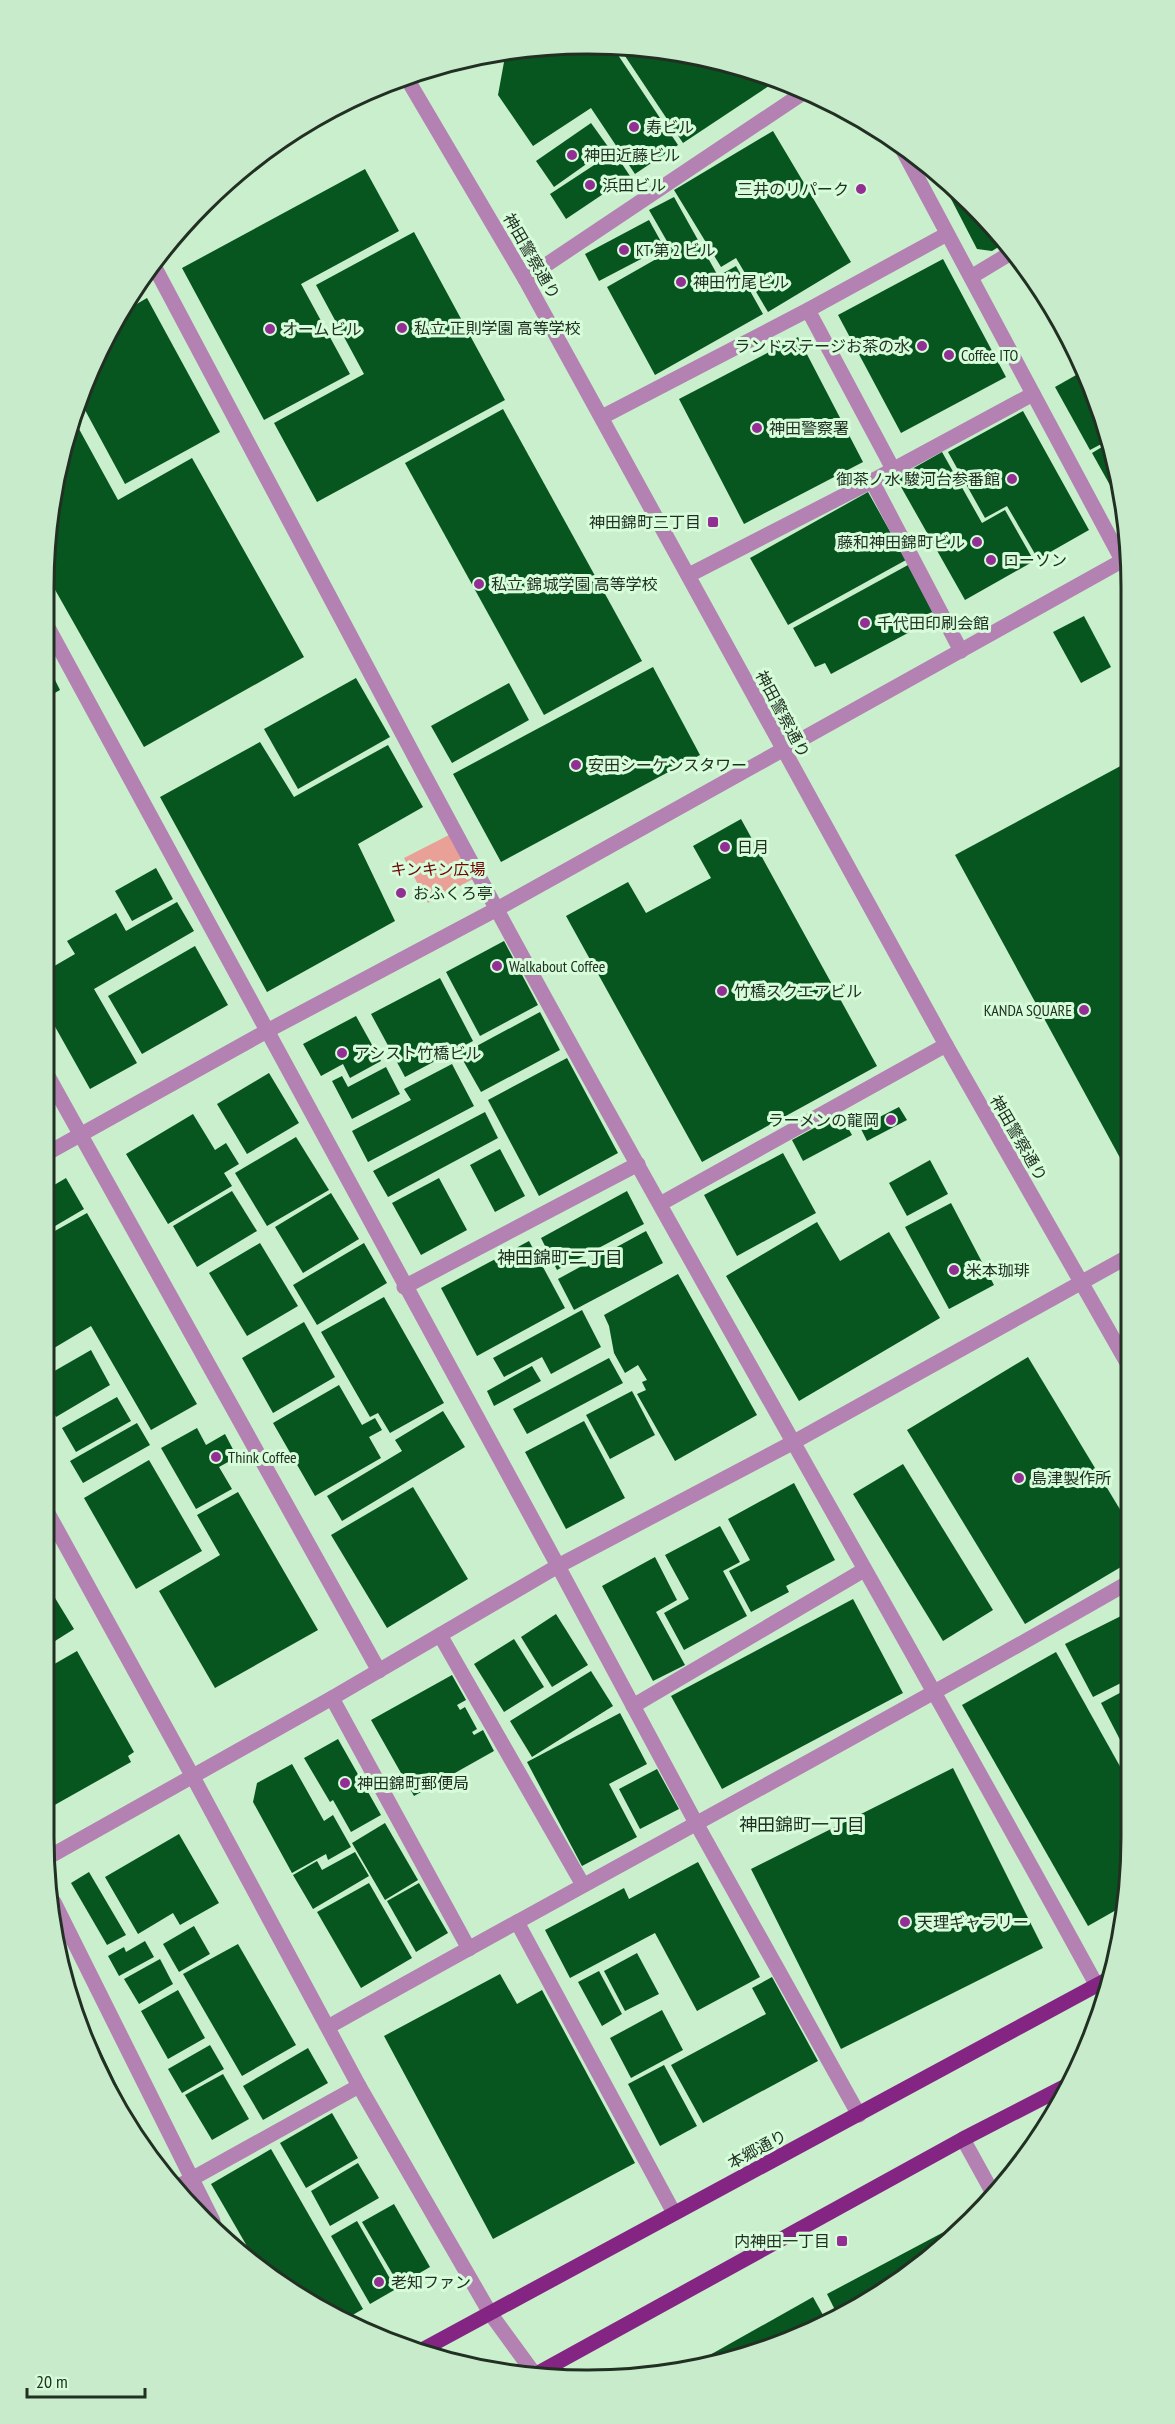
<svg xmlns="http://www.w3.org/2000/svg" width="1175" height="2424" font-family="'PT Sans Narrow','Noto Sans JP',sans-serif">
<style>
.green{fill:#e9a096}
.building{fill:#075620}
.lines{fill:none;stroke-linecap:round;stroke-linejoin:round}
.minor{stroke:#b482b2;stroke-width:15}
.major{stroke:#842584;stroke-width:15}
.poi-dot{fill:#932e94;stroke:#d7fcda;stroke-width:2}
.labels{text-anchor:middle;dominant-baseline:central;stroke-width:6;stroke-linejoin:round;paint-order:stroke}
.poi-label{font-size:16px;fill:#213023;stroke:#d7fcda;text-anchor:start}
.street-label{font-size:16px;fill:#213023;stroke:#d7fcda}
.park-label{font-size:16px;fill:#6f0507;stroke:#d7fcda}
.neighbourhood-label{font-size:18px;fill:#213023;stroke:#d7fcda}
.rim{fill:none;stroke:#213023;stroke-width:3}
</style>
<rect width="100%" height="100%" fill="#caefcd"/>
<!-- green -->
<path class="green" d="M449 835 473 879 428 903 404 858Z"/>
<!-- building -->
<g class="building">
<path d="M588 44 612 46 678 145 635 174 591 108 533 146 498 95 506 51Z"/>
<path d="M619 47 694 54 778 80 683 143Z"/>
<path d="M591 123 609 148 554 187 536 161Z"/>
<path d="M773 131 851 262 768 312 736 258 721 267 674 190Z"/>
<path d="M614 152 630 176 566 219 550 194Z"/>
<path d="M365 169 399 231 301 284 350 374 264 420 182 268Z"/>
<path d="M955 192 1005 243 992 251 977 249 949 195Z"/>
<path d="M674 197 718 276 736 266 763 314 655 375 607 287 672 250 649 210Z"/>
<path d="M649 220 664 247 599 281 585 254Z"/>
<path d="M414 232 505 400 317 502 274 423 364 374 316 285Z"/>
<path d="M943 259 1006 377 901 433 838 315Z"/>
<path d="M1025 267 1077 357 1071 361 1021 269Z"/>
<path d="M147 298 220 432 125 484 79 399 85 379 121 313Z"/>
<path d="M798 337 863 462 744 524 679 399Z"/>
<path d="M1085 370 1090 379 1107 441 1090 450 1055 387Z"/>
<path d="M503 409 642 661 544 715 405 463Z"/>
<path d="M1023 411 1089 530 1038 559 1007 506 985 518 948 452Z"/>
<path d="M73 418 118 500 192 458 304 657 144 747 45 572 54 481Z"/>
<path d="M1107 444 1126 512H1125L1092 453Z"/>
<path d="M942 452 982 523 1005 510 1034 561 965 600 896 478Z"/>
<path d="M868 492 906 560 788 625 750 558Z"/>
<path d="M908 565 936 618 831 674 825 663 815 667 793 628Z"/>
<path d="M1084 616 1111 667 1081 683 1053 632Z"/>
<path d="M44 658 60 690 44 699Z"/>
<path d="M653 667 700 755 501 862 453 774Z"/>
<path d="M356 678 390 737 298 789 264 729Z"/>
<path d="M509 683 529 720 452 763 431 726Z"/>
<path d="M260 742 294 797 388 745 423 807 358 844 395 921 267 992 160 797Z"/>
<path d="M1128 762 1129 1165 1125 1167 955 855Z"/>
<path d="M741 819 877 1066 702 1162 566 916 628 882 646 913 711 878 693 846Z"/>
<path d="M156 868 173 899 132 921 115 891Z"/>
<path d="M177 902 194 931 94 989 137 1063 90 1089 44 1007V972L75 954 67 941 116 913 126 931Z"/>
<path d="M504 941 538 1005 480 1036 446 972Z"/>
<path d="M195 946 228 1005 142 1054 108 996Z"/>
<path d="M440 978 473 1041 405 1077 371 1014Z"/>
<path d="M540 1012 560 1050 481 1092 460 1055Z"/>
<path d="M356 1016 381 1061 350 1078 343 1064 321 1076 303 1044Z"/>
<path d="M567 1058 618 1153 539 1196 488 1100Z"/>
<path d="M452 1064 474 1106 368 1162 352 1131 411 1100 404 1089Z"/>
<path d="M386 1067 400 1094 352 1119 332 1081 342 1076 348 1087Z"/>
<path d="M269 1073 299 1123 247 1154 217 1104Z"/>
<path d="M899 1107 907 1120 867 1141 860 1127Z"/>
<path d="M485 1112 498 1138 388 1197 373 1171Z"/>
<path d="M193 1114 215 1150 226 1143 239 1164 224 1173 232 1186 168 1224 126 1154Z"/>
<path d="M840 1114 852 1135 803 1161 792 1140Z"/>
<path d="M296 1137 329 1190 267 1226 235 1173Z"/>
<path d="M500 1149 525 1196 495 1212 470 1165Z"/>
<path d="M783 1153 816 1213 737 1256 704 1195Z"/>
<path d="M930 1160 948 1194 907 1216 889 1183Z"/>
<path d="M66 1178 84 1209 50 1229 44 1218V1191Z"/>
<path d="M439 1178 467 1230 421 1255 392 1203Z"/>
<path d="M232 1191 257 1231 197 1267 173 1226Z"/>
<path d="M627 1191 644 1224 557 1270 541 1238Z"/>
<path d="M331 1193 359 1239 303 1273 275 1227Z"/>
<path d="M951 1203 994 1285 949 1309 905 1227Z"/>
<path d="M87 1213 197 1404 151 1430 91 1326 44 1354V1237Z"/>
<path d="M817 1222 840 1261 889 1232 940 1318 799 1401 726 1276Z"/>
<path d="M646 1231 663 1263 574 1310 558 1279Z"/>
<path d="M529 1241 565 1308 477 1356 441 1288Z"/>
<path d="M260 1243 298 1306 247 1336 209 1273Z"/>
<path d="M364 1243 387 1283 317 1325 293 1285Z"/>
<path d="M678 1274 757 1415 675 1461 637 1394 646 1390 642 1382 647 1380 638 1365 625 1373 614 1353 609 1326 604 1315Z"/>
<path d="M384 1297 444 1403 390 1433 378 1413 370 1417 321 1332Z"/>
<path d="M582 1310 601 1347 551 1374 542 1357 504 1377 493 1358Z"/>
<path d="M304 1322 335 1377 273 1413 242 1358Z"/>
<path d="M91 1350 110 1385 56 1417 44 1395V1377Z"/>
<path d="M1028 1357 1130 1526 1131 1561 1025 1624 907 1430Z"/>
<path d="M609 1358 623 1383 527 1434 513 1409Z"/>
<path d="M532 1366 541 1381 494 1406 487 1391Z"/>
<path d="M339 1385 362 1425 375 1418 382 1430 369 1437 381 1458 315 1496 273 1423Z"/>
<path d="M632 1391 655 1435 610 1459 586 1415Z"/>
<path d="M117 1397 131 1421 76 1452 62 1428Z"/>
<path d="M443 1411 465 1447 342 1521 327 1496 402 1451 395 1440Z"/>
<path d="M584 1421 625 1498 566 1529 525 1452Z"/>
<path d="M137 1423 150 1445 83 1483 70 1461Z"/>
<path d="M197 1428 206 1445 225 1434 237 1457 219 1467 232 1489 196 1509 161 1448Z"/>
<path d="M149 1460 202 1551 136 1589 84 1498Z"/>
<path d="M903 1464 993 1610 943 1641 853 1494Z"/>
<path d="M794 1483 835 1560 786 1586 789 1592 751 1612 729 1571 750 1560 728 1519Z"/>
<path d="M413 1487 468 1579 387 1628 331 1535Z"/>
<path d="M238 1492 318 1630 215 1688 159 1591 220 1555 197 1515Z"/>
<path d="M720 1526 740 1562 723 1571 747 1616 684 1650 664 1613 689 1599 665 1555Z"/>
<path d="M655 1557 677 1600 656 1612 685 1665 653 1681 602 1586Z"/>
<path d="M44 1580 74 1629 44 1648Z"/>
<path d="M853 1599 903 1693 722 1789 671 1696Z"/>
<path d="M556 1614 588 1665 552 1687 521 1637Z"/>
<path d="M1121 1616 1131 1635V1678L1093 1697 1065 1644Z"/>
<path d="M514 1639 544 1687 504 1712 474 1664Z"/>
<path d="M77 1651 134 1752 128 1756 131 1762 44 1811V1670Z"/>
<path d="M1056 1652 1131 1786V1837L1125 1905 1088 1926 962 1705Z"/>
<path d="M591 1671 613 1706 532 1757 510 1721Z"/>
<path d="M452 1675 466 1700 457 1705 460 1710 465 1707 477 1729 472 1732 474 1735 483 1730 494 1751 414 1796 371 1720Z"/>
<path d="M1131 1687V1761L1101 1703Z"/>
<path d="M620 1713 647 1764 609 1784 637 1837 582 1866 527 1762Z"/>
<path d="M338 1739 381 1815 351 1832 333 1800 330 1802 304 1758Z"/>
<path d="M292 1764 324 1821 333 1815 351 1847 328 1860 326 1854 292 1873 253 1802 257 1783Z"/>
<path d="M953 1768 1043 1948 841 2049 751 1869Z"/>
<path d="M657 1769 679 1809 640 1829 619 1789Z"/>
<path d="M385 1823 418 1880 385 1900 352 1843Z"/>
<path d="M179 1834 219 1903 180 1925 173 1913 138 1934 105 1877Z"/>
<path d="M355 1852 369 1876 313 1909 293 1875 317 1861 322 1870Z"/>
<path d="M698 1862 760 1977 697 2011 655 1933 570 1978 545 1930 624 1888 629 1899Z"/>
<path d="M89 1872 126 1935 107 1945 71 1883Z"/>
<path d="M369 1883 412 1958 361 1988 317 1912Z"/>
<path d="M419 1883 448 1933 416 1952 387 1901Z"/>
<path d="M194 1926 210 1954 179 1972 163 1944Z"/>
<path d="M145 1941 154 1957 119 1976 108 1956 124 1947 126 1952Z"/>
<path d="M238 1944 296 2045 242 2076 183 1974Z"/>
<path d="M637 1953 659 1994 625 2011 604 1971Z"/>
<path d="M160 1959 173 1984 139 2004 124 1979Z"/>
<path d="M599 1971 622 2014 602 2026 578 1982Z"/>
<path d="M500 1974 517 2004 542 1990 635 2163 493 2239 384 2036Z"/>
<path d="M772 1977 818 2061 703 2123 671 2065 766 2014 752 1988Z"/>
<path d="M67 1980 137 2128 135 2129 72 2012Z"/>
<path d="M178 1990 205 2038 168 2059 141 2011Z"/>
<path d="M662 2010 683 2050 631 2078 610 2038Z"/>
<path d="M210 2045 224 2069 182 2093 168 2069Z"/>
<path d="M308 2048 328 2083 263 2120 243 2086Z"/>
<path d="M664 2065 697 2126 660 2146 628 2084Z"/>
<path d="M223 2074 249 2119 212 2140 185 2095Z"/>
<path d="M332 2113 358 2158 306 2188 280 2143Z"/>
<path d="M271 2149 363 2309 344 2320 286 2289 255 2260 211 2184Z"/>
<path d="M358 2163 379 2198 330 2226 311 2191Z"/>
<path d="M394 2204 430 2267 399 2285 362 2222Z"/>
<path d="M974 2216 918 2268 839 2318 827 2294Z"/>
<path d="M357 2221 396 2289 370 2304 331 2236Z"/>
<path d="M813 2297 828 2324 692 2366V2365Z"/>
</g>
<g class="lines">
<!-- minor -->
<g class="minor">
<path d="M406 77 525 279 946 1045 1130 1368"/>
<path d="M900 145 1122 560"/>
<path d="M153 264C267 478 380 694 496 908 692 1270 900 1625 1097 1986"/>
<path d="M971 277 1014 251"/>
<path d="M525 279 806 91"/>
<path d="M808 310 893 469"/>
<path d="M602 417 808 310 947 234"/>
<path d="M872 481 961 651"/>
<path d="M689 575 872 481 1033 394"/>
<path d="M44 620 558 1566 696 1823 859 2115"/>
<path d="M44 1069 379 1671"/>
<path d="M44 1155 267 1031 497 909 1127 558"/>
<path d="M660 1204 946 1045"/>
<path d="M404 1287 638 1164"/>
<path d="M44 1506 193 1777 359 2086 490 2313 533 2372"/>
<path d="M440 1635 583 1885"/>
<path d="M332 1698 469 1949"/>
<path d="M633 1706 864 1570"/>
<path d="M47 1858 332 1698 558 1566 792 1443 1129 1256"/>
<path d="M54 1902 213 2221"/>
<path d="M517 1922 674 2213"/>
<path d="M328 2027C595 1877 865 1734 1131 1581"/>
<path d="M963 2139 995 2197"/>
<path d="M177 2187 359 2086"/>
</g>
<!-- major -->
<g class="major">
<path d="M420 2351 1110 1978"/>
<path d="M540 2372 963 2139 1064 2087"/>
</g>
</g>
<!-- markers -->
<g class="poi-dot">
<circle cx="634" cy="127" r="6"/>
<circle cx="572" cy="155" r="6"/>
<circle cx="590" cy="185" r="6"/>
<circle cx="861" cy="189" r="6"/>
<circle cx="624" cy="250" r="6"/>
<circle cx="681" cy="282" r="6"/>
<circle cx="402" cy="328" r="6"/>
<circle cx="270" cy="329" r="6"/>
<circle cx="922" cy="346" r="6"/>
<circle cx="949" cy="355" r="6"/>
<circle cx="757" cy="428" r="6"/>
<circle cx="1012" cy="479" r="6"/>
<rect x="707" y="516" width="12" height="12" rx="3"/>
<circle cx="977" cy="542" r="6"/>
<circle cx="991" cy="560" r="6"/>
<circle cx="479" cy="584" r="6"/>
<circle cx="865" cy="623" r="6"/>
<circle cx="576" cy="765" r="6"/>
<circle cx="725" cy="847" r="6"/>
<circle cx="401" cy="893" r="6"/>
<circle cx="497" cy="966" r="6"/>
<circle cx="722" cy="991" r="6"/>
<circle cx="1084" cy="1010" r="6"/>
<circle cx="342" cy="1053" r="6"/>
<circle cx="891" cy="1120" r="6"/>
<circle cx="954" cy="1270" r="6"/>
<circle cx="216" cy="1457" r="6"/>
<circle cx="1019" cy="1478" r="6"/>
<circle cx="345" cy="1783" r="6"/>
<circle cx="905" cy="1922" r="6"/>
<rect x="836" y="2235" width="12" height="12" rx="3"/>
<circle cx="379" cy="2282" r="6"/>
</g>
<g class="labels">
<!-- poi labels -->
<g class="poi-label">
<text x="646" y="127">寿ビル</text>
<text x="584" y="155">神田近藤ビル</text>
<text x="602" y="185">浜田ビル</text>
<text x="849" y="189" text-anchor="end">三井のリパーク</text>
<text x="636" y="250">KT 第 2 ビル</text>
<text x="693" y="282">神田竹尾ビル</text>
<text x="414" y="328">私立 正則学園 高等学校</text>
<text x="282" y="329">オームビル</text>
<text x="910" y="346" text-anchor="end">ランドステージお茶の水</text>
<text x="961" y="355">Coffee ITO</text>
<text x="769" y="428">神田警察署</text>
<text x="1000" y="479" text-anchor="end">御茶ノ水 駿河台参番館</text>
<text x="701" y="522" text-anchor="end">神田錦町三丁目</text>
<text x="965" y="542" text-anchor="end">藤和神田錦町ビル</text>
<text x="1003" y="560">ローソン</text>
<text x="491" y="584">私立 錦城学園 高等学校</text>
<text x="877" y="623">千代田印刷会館</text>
<text x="588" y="765">安田シーケンスタワー</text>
<text x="737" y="847">日月</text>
<text x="413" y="893">おふくろ亭</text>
<text x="509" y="966">Walkabout Coffee</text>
<text x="734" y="991">竹橋スクエアビル</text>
<text x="1072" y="1010" text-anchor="end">KANDA SQUARE</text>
<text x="354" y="1053">アシスト竹橋ビル</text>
<text x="879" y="1120" text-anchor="end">ラーメンの龍岡</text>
<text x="966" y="1270">米本珈琲</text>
<text x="228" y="1457">Think Coffee</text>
<text x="1031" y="1478">島津製作所</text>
<text x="357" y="1783">神田錦町郵便局</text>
<text x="917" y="1922">天理ギャラリー</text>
<text x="830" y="2241" text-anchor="end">内神田一丁目</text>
<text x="391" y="2282">老知ファン</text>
</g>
<!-- street labels -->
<g class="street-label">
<text transform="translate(532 256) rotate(60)">神田警察通り</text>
<text transform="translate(783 714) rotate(62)">神田警察通り</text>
<text transform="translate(1019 1138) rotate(60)">神田警察通り</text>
<text transform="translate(757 2149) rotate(-28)">本郷通り</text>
</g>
<!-- park labels -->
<g class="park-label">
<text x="438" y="869">キンキン広場</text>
</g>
<!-- neighbourhood labels -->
<g class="neighbourhood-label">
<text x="560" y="1257">神田錦町二丁目</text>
<text x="802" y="1824">神田錦町一丁目</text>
</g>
</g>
<!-- crop -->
<path d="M0 0H1175V2424H0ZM587 54H588A533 533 0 0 1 1121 587V1837A533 533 0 0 1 588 2370H587A533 533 0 0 1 54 1837V587A533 533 0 0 1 587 54Z" fill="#c8eccb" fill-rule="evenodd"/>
<path class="rim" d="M587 54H588A533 533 0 0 1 1121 587V1837A533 533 0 0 1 588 2370H587A533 533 0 0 1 54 1837V587A533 533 0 0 1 587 54Z"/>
<!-- scale -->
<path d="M27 2388v9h118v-9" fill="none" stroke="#213023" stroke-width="3"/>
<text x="36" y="2388" font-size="18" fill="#213023" stroke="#d7fcda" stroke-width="4.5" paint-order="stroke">20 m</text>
</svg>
